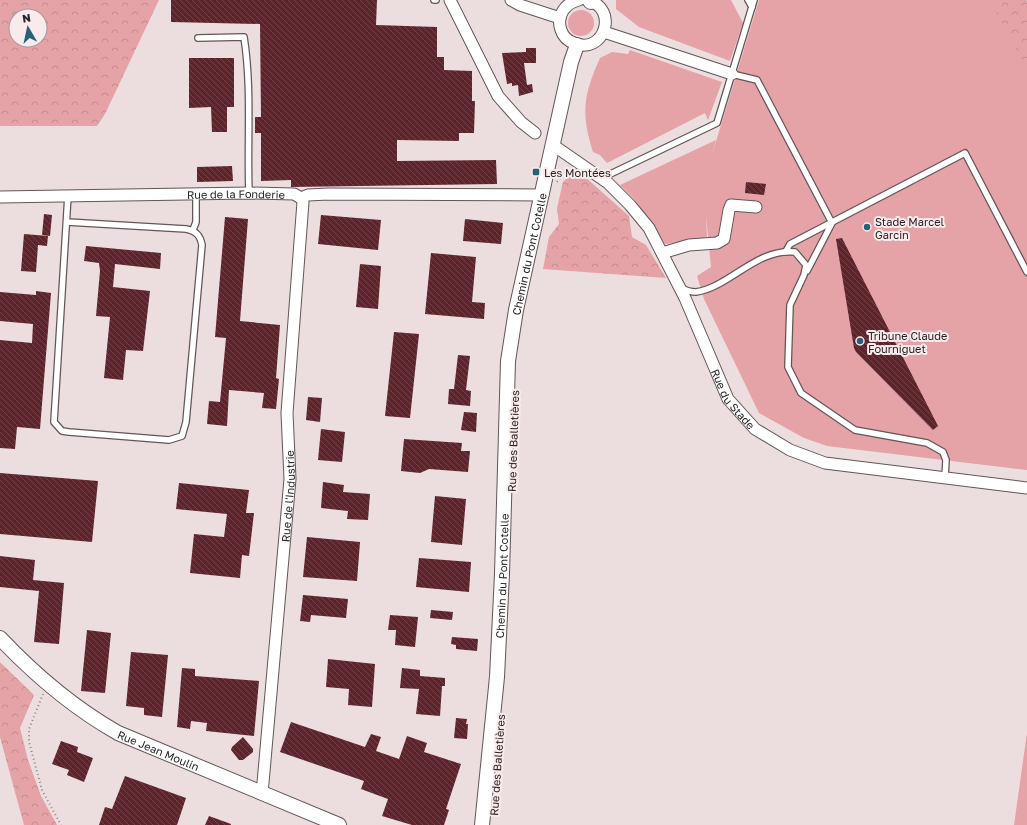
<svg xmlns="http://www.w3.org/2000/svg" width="1027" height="825" font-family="'Golos Text',sans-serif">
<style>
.grass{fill:#e5a2a7}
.forest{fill:url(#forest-crowns);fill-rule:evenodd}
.building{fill:url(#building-back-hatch)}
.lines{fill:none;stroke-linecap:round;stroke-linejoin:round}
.service-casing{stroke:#625657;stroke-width:8}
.minor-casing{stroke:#625657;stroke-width:13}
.tertiary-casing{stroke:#625657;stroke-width:16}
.secondary-casing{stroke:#625657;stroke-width:18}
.path{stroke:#908586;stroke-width:2;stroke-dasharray:1 3;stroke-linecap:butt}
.service{stroke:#fff;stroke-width:5.5}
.minor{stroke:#fff;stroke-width:11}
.tertiary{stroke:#fff;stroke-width:14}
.secondary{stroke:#fff;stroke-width:16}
.poi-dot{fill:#266079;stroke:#f9eaeb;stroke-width:1.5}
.labels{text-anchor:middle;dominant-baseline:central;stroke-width:4;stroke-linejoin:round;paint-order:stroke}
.poi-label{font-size:11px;fill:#292324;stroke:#f9eaeb;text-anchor:start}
.street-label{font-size:11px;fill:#292324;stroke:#f9eaeb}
</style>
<defs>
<pattern id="forest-crowns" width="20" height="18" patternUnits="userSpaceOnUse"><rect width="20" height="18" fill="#e5a2a7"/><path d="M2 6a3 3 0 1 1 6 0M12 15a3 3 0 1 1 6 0" fill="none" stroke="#c48b90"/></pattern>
<pattern id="building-back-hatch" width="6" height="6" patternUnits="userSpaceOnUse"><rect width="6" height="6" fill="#5d242c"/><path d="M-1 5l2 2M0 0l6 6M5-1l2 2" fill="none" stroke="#714349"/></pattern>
</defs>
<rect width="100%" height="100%" fill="#ecddde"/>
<!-- grass -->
<g class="grass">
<path d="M616 0H731L743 23 730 61 639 27 616 9Z"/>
<path d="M759 0H1026L1027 2V470L827 446 804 438 759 413 704 299 697 276 711 267 706 216 707 238 665 244 634 199 620 185 716 140 711 158Z"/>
<circle cx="581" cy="23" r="13"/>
<path d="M630 50 722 82 708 120 705 113 607 163 600 155 593 152C581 113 583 96 600 58L612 52 628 54Z"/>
<path d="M1027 733V825H1014Z"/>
</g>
<!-- forest -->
<g class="forest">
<path d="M0 0H159L105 114 97 126H0ZM16 16H40V40H16Z"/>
<path d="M990 0H1026L1027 2V69Z"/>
<path d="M576 169 629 216 632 237 646 245 666 278 543 269 549 237 559 224 557 208 563 182Z"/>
<path d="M0 662 34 695 20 728 28 760 41 796 57 825H24L0 737Z"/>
</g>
<!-- building -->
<g class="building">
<path d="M171 0H377L376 25 437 27V57H444V70L472 71V101H475L474 133H459V141L397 140V161L496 160 497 184 291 187V180L261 181V133H255V117H261L260 24 171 22Z"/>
<path d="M526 48H536V63H524L527 85 532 84 533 92 519 96 518 85 512 86V83L507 84 502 53 526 52Z"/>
<path d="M189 58H234V107H227V132H212L211 107 189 108Z"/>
<path d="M232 166 233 181 197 182V167Z"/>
<path d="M746 182 766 184 764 195 745 193Z"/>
<path d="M44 214 52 215 50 236 42 235Z"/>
<path d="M321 215 381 220 378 250 318 244Z"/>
<path d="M225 217 248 219 240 321 280 325 276 378 279 379 276 409 262 408 264 393 229 390 227 426 207 424 209 401 220 402 226 338 215 337Z"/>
<path d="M465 219 503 223 501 244 463 241Z"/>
<path d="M24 234 48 236 47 246 38 245 36 272 21 271Z"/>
<path d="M842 238 938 426 933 430 856 352 854 348 836 239Z"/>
<path d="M86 246 161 253 160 269 115 264 113 287 150 291 143 351 126 350 123 380 104 378 110 317 96 316 100 271 99 263 84 261Z"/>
<path d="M431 253 476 257 472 302 485 303 484 319 425 314Z"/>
<path d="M360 264 381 266 378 309 356 307Z"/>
<path d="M36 291 51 293 40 429 17 427 15 449 0 448V340L32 343 33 324 0 321V292L36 295Z"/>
<path d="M394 332 419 334 410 418 385 416Z"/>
<path d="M458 355 470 356 466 390 471 391 470 406 448 404 449 389H454Z"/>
<path d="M308 397 322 398 320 422 306 420Z"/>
<path d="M464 412 477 413 476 432 461 430Z"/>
<path d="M321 429 345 432 342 462 318 460Z"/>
<path d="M404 439 462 443 461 451H470L468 472 429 469 420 473 401 471Z"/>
<path d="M0 473 98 481 92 542 0 534Z"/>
<path d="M323 482 344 485 343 492 370 494 368 520 347 519 348 511 321 508Z"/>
<path d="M179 483 249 490 246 513H254L249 556 242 555 240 578 190 573 194 534 224 537 227 514 176 509Z"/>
<path d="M435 496 466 499 462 545 431 542Z"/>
<path d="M307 537 360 542 357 581 303 577Z"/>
<path d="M0 556 35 560 33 580 64 583 59 644 34 642 39 591 0 587Z"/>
<path d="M419 558 471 562 469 592 416 587Z"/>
<path d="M303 595 348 599 346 618 311 615 310 622 300 621Z"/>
<path d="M431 610 453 612 452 620 430 618Z"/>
<path d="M390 615 418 617 415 647 395 645 396 630H388Z"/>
<path d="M87 630 111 633 105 693 81 691Z"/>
<path d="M452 637 478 639 477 651 456 649V645L451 644Z"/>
<path d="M131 652 168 655 162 717 144 715V708L126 706Z"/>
<path d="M328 659 375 664 372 707 348 705 349 689 326 687Z"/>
<path d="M182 668 195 669V676L259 681 254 736 206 731 207 723 191 721 190 729 177 727Z"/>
<path d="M402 668 420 670V676L445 678V686H442L440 716 416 714 419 689 400 688Z"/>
<path d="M456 718 467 719 466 724H468L467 739 454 738Z"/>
<path d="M291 722 365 747 371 734 381 737 376 751 399 759 407 736 427 743 424 752 461 764 446 809 449 810 444 825H412L382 816 388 799 361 789 364 781 280 752Z"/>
<path d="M243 737 253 749V752L243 760H239L231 750 232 747Z"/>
<path d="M61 741 78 747 77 752 93 758 84 782 67 775 69 770 52 764Z"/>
<path d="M125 776 186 798 177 825H99L105 807 112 809Z"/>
<path d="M209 816 231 824V825H205Z"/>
</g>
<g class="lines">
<defs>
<g id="service">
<path d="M434 0H436"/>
<path d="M748 0 752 7"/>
<path d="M198 38 244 37C252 88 247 141 249 193"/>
<path d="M732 74 757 80 832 223 807 271"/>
<path d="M602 178 717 123 754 0"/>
<path d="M67 222 186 229C196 231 200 235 202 245L186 422 182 436 169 440 69 432 62 431 54 422 68 195"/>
<path d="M193 230 196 222V194"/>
<path d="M786 251 790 244 965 153 1027 272"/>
<path d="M681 288C685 290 691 292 696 292 730 287 756 248 795 252L806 265 804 275 790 305 788 367 801 393 855 430 927 443 943 452 946 460 945 477"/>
</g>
<g id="minor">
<path d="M450 0 498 96 521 122 535 133"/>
<path d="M511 0 520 5 560 18"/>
<path d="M579 0C565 3 556 16 561 30 563 36 568 41 574 43 604 56 620 8 587 0"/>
<path d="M604 32 732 74"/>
<path id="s1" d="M553 145 608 183 630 205 649 228 685 298 728 399 755 429 790 450 825 463 1027 488"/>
<path id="s2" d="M0 197 249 193 294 194 301 198"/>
<path d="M301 198 308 195 328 194 543 195"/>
<path d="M662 253 689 245 717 243 724 239 729 210 731 205 756 207"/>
<path id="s3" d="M262 794 290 479 287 413 303 202 301 198"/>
</g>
<g id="tertiary">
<path id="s4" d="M0 638C35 675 74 708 118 733L339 825"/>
<path id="s5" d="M482 825 497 677 502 574 508 361 516 310 571 62 577 45"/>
</g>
<path id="secondary" d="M591 1 592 0"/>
</defs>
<!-- service casing -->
<use href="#service" class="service-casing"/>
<!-- minor casing -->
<use href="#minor" class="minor-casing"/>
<!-- tertiary casing -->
<use href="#tertiary" class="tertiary-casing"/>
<!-- secondary casing -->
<use href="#secondary" class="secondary-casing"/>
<!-- path -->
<g class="path">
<path d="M557 182 569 167"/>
<path d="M43 694 29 729V742L42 790 61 825"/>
</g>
<!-- service -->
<use href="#service" class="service"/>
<!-- minor -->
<use href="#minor" class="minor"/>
<!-- tertiary -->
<use href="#tertiary" class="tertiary"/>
<!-- secondary -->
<use href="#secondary" class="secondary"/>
</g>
<!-- markers -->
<g class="poi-dot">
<rect x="532" y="168" width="8" height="8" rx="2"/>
<circle cx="867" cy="227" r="4"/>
<circle cx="860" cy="341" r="4"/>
</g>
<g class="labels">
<!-- poi labels -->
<g class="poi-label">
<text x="544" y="172">Les Montées</text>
<text x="875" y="221">Stade Marcel<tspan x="875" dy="13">Garcin</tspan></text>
<text x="868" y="335">Tribune Claude<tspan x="868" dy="13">Fourniguet</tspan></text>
</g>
<!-- street labels -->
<g class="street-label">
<text stroke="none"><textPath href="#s2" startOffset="236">Rue de la Fonderie</textPath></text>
<text stroke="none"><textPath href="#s5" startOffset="574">Chemin du Pont Cotelle</textPath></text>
<text stroke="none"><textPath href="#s1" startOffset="319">Rue du Stade</textPath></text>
<text transform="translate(513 441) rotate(-88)">Rue des Balletières</text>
<text stroke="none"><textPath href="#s3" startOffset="299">Rue de l'Industrie</textPath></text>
<text stroke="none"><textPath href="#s5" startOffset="250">Chemin du Pont Cotelle</textPath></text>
<text stroke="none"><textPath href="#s4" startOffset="196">Rue Jean Moulin</textPath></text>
<text transform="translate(497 765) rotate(-86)">Rue des Balletières</text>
</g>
</g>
<!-- north arrow -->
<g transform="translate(28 28) rotate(351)"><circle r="19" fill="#f9eaeb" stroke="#a69a9b"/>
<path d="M0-3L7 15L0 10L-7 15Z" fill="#266079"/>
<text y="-6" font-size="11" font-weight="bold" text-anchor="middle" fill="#292324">N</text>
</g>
</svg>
